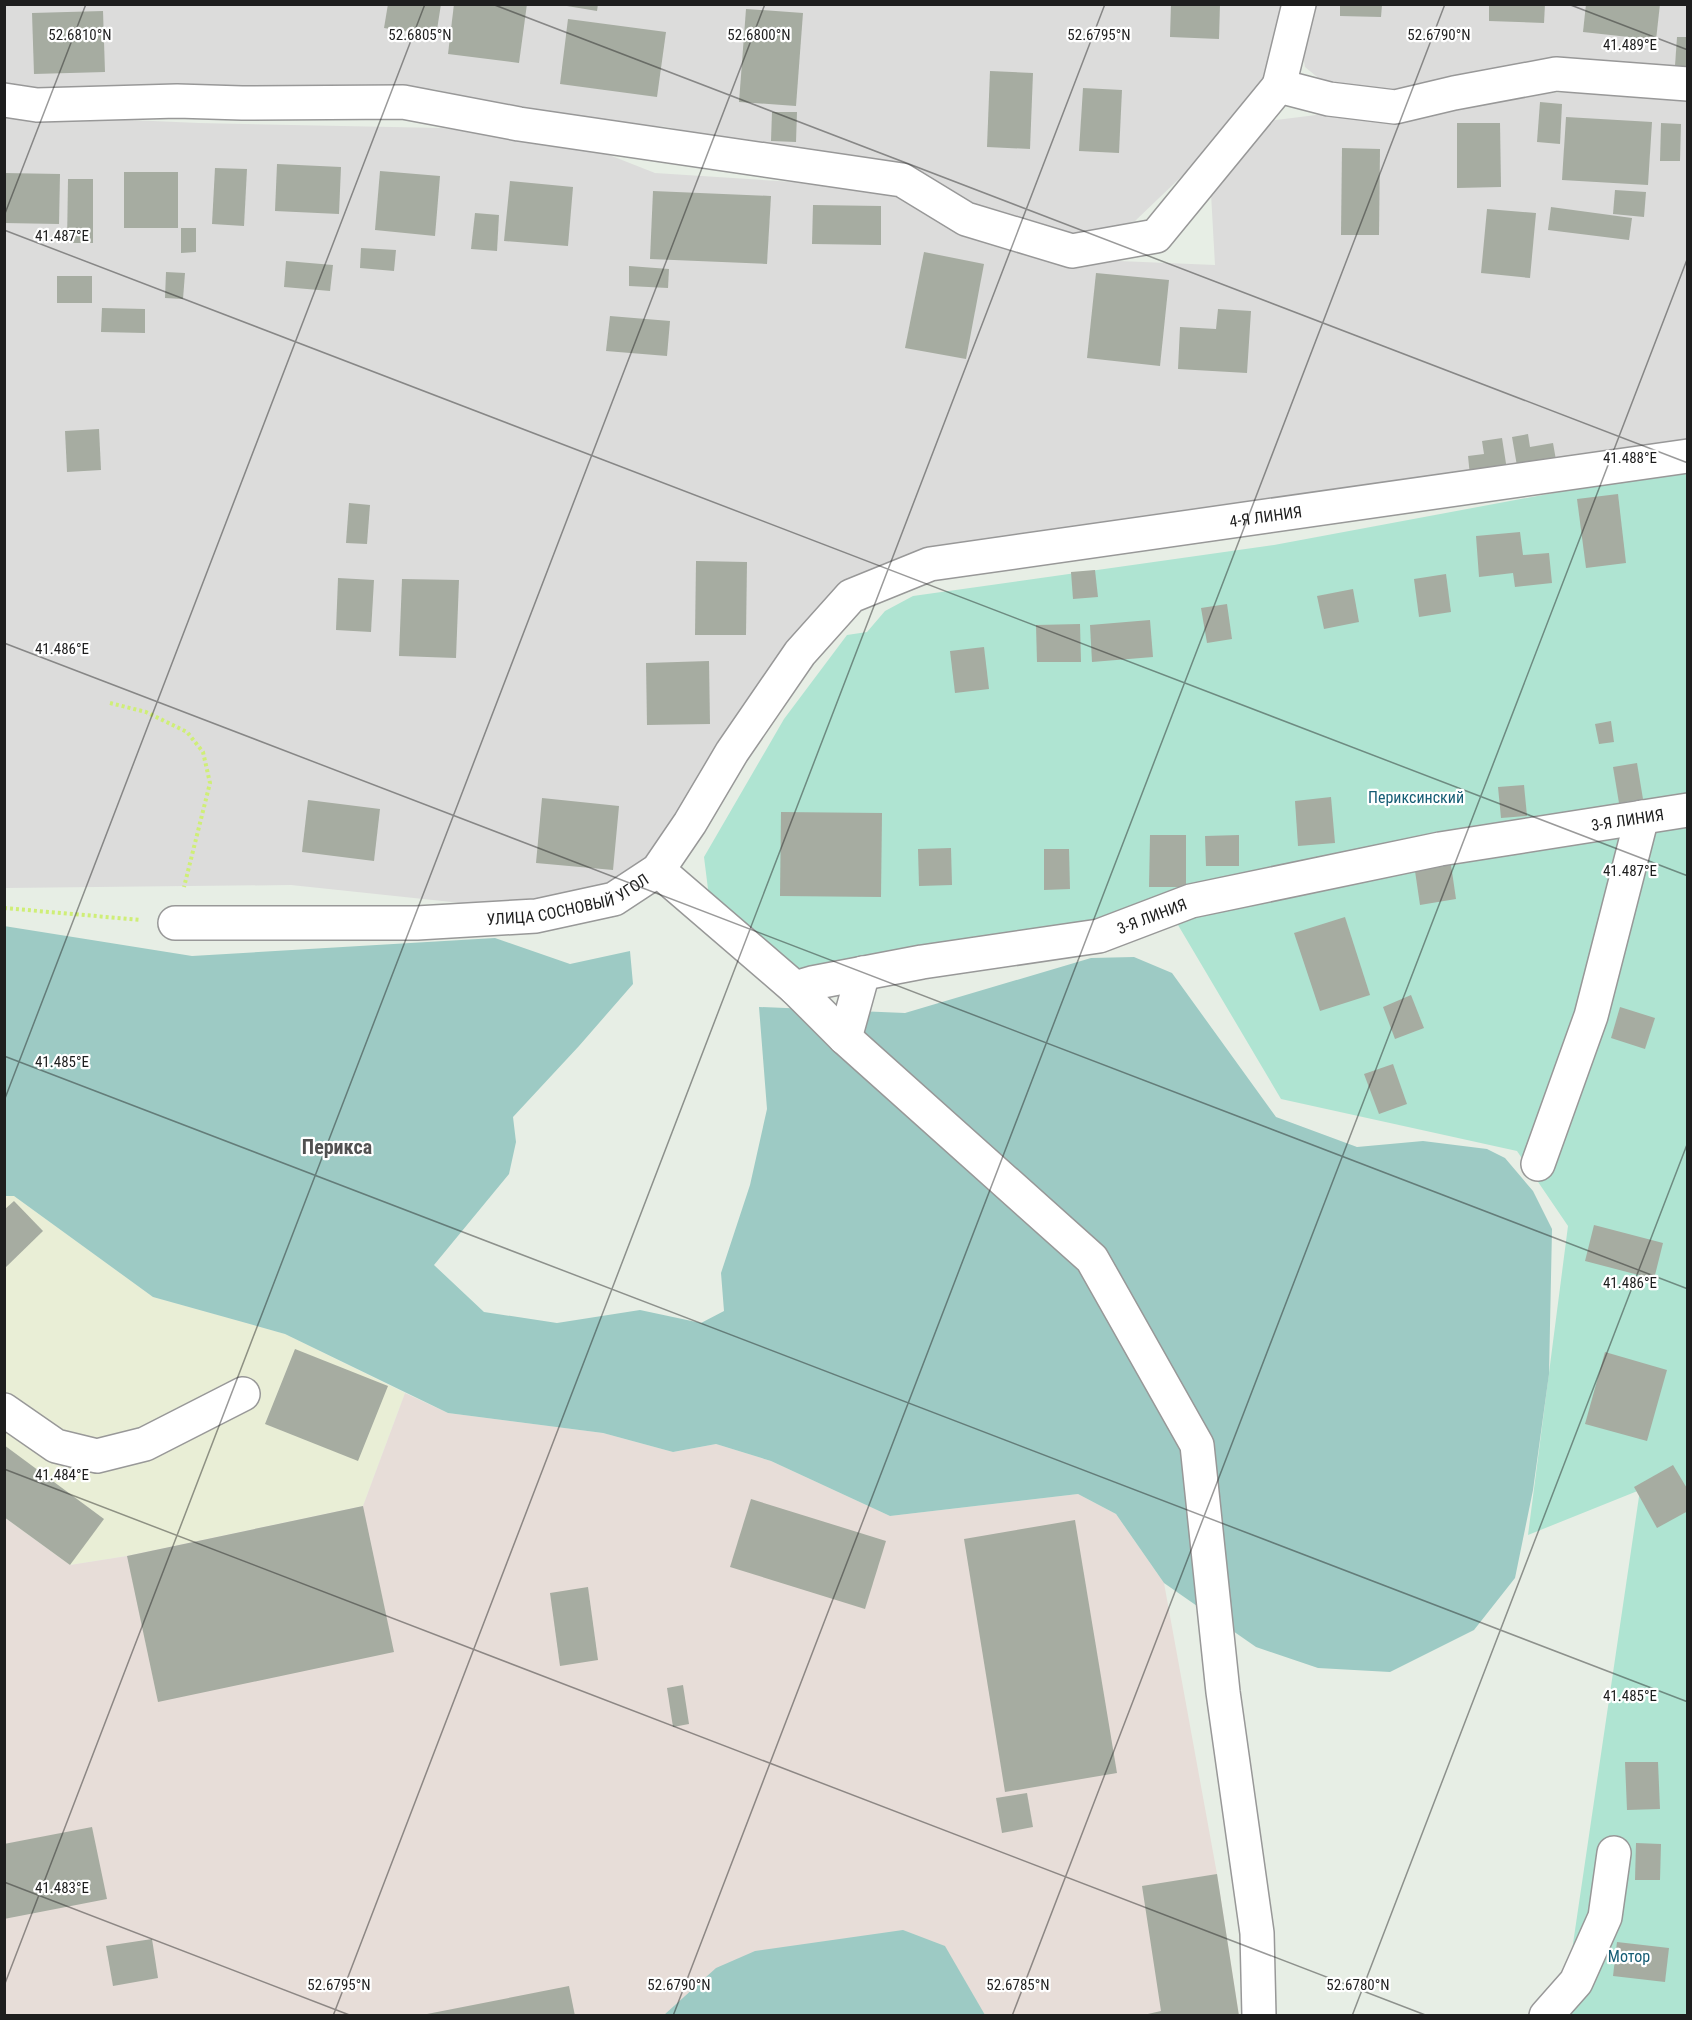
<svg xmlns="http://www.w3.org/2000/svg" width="1692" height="2020" font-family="'Roboto Condensed',sans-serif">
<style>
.residential{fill:#dcdcdb}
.commercial{fill:#e9eed6}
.industrial{fill:#e7ddd8}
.grass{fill:#afe4d2}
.forest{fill:#9dcac4}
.building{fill:#a6aca1}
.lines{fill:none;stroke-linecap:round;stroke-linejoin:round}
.minor-casing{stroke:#989898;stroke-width:36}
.path{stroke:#cfee77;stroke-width:4;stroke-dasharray:3 3;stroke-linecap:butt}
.minor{stroke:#fff;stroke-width:33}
.ticks{fill:none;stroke:#1e1e1e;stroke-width:1.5;stroke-opacity:0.45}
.labels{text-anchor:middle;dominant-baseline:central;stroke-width:4.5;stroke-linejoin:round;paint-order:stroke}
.street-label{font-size:16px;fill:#1e1e1e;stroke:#fff}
.park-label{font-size:16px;fill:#155d74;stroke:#fff}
.quarter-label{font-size:20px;font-weight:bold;fill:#515151;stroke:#fff}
.ticks-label{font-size:15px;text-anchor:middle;fill:#1e1e1e;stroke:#fff;stroke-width:4.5;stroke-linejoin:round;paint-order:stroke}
</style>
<rect width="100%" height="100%" fill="#e7eee5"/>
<!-- residential -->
<g class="residential">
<path d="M5 5H1285L1267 73 1229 131 1135 221 1066 239 786 156 667 127 558 119 433 89 48 95 5 89Z"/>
<path d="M1311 5H1687V75L1396 98 1334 91 1305 67 1301 44Z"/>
<path d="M1589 91 1687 99V441L865 576 649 859 597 897 499 907 291 885 5 888 4 111 38 116 199 123 442 128 594 149 655 173 901 189 1071 259 1215 265 1211 194 1267 121 1348 111 1505 96Z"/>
</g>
<!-- commercial -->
<path class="commercial" d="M5 1196H14L153 1297 285 1334 405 1393 363 1506 127 1556 70 1565 5 1517Z"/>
<!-- industrial -->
<path class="industrial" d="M405 1393 448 1413 603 1433 673 1452 716 1444 771 1461 890 1516 1078 1494 1116 1514 1164 1583 1217 1874 1239 2015H5L4 1517 70 1565 127 1556 363 1506Z"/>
<!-- grass -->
<path class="grass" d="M1687 468V2015H1534L1570 1964 1640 1490 1528 1535 1568 1226 1517 1151 1281 1099 1178 925 823 986 710 905 704 857 784 719 847 635 867 632 885 611 913 596 1274 545Z"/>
<!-- forest -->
<g class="forest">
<path d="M4 926 192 956 495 938 570 964 630 951 633 984 579 1046 513 1117 516 1142 509 1174 434 1265 484 1312 557 1323 640 1310 701 1323 724 1311 721 1273 750 1185 767 1109 759 1007 905 1013 1091 958 1134 957 1172 973 1276 1117 1357 1147 1423 1141 1487 1149 1505 1158 1533 1191 1552 1229 1549 1374 1533 1490 1515 1578 1474 1630 1390 1672 1318 1668 1256 1647 1164 1583 1116 1514 1078 1494 890 1516 771 1461 716 1444 673 1452 603 1433 448 1413 285 1334 153 1297 14 1196H5Z"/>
<path d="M903 1930 945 1946 985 2015H664L716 1968 755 1951Z"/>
</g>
<!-- building -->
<g class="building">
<path d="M388 4H441L436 36 384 28Z"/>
<path d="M454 4H527L519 63 448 54Z"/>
<path d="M555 4H598L597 11Z"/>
<path d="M1171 4H1220L1219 39 1170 37Z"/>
<path d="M1489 4H1545L1544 23 1489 21Z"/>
<path d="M1586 4H1660L1656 40 1583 32Z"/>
<path d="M1340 5H1382L1381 17 1340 16Z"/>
<path d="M746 9 803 13 796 106 739 102Z"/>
<path d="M103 11 105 72 34 74 32 13Z"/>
<path d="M568 19 666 32 657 97 560 84Z"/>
<path d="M1677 37H1688V67L1675 66Z"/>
<path d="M990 71 1033 73 1030 149 987 147Z"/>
<path d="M1083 88 1122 90 1119 153 1079 151Z"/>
<path d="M1540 102 1562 104 1560 144 1537 142Z"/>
<path d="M772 112H797L796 142 771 141Z"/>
<path d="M1566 117 1652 122 1648 185 1562 180Z"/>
<path d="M1457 123H1500L1501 187 1457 188Z"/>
<path d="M1661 123 1681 124 1680 161H1660Z"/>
<path d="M1342 148 1380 149 1379 235H1341Z"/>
<path d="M277 164 341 167 339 214 275 211Z"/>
<path d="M215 168 247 169 244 226 212 224Z"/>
<path d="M380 171 440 176 435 236 375 230Z"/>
<rect x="124" y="172" width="54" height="56"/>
<path d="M4 173 60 174 59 224 4 223Z"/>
<path d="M68 179H93V243H67Z"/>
<path d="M510 181 573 187 568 246 504 241Z"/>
<path d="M1615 190 1646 192 1644 217 1613 214Z"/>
<path d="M653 191 771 196 767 264 650 259Z"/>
<path d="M813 205 881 206V245L812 244Z"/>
<path d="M1551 207 1632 218 1629 240 1548 230Z"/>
<path d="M1487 209 1536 213 1530 278 1481 273Z"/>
<path d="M475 213 499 215 497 251 471 249Z"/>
<path d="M181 228H196V252L181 253Z"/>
<path d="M361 248 396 250 394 271 360 268Z"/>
<path d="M924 252 984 264 966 359 905 348Z"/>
<path d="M286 261 333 265 330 291 284 287Z"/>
<path d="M629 266 669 269 668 288 629 286Z"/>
<path d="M166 272 185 273 183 299 165 298Z"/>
<path d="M1096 273 1169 280 1160 366 1087 358Z"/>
<rect x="57" y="276" width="35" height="27"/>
<path d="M102 308 145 309V333L101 332Z"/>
<path d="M1218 309 1251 311 1247 373 1178 369 1180 327 1216 329Z"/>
<path d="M610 316 670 321 667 356 606 351Z"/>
<path d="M99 429 101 470 67 472 65 431Z"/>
<path d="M1528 434 1530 447 1553 443 1556 460 1517 466 1512 437Z"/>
<path d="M1502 438 1507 470 1470 476 1468 456 1484 454 1482 441Z"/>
<path d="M1618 494 1626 563 1586 568 1577 499Z"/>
<path d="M349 503 370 505 367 544 346 543Z"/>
<path d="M1520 532 1523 555 1549 553 1552 583 1515 587 1513 573 1479 577 1476 536Z"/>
<path d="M696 561 747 562 746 635H695Z"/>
<path d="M1095 570 1098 597 1073 599 1071 572Z"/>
<path d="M1446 574 1451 612 1419 617 1414 579Z"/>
<path d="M338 578 374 580 371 632 336 630Z"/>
<path d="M402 579 459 580 456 658 399 656Z"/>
<path d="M1353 589 1359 622 1324 629 1317 596Z"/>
<path d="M1227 604 1232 639 1207 643 1201 608Z"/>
<path d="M1150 620 1153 657 1092 662 1090 625Z"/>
<path d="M1080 624 1081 662H1037L1036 625Z"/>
<path d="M984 647 989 689 955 693 950 651Z"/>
<path d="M709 661 710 724 647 725 646 663Z"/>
<path d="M1611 721 1614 742 1599 744 1595 724Z"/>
<path d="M1637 763 1643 799 1619 803 1613 767Z"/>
<path d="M1524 785 1527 816 1501 818 1498 787Z"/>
<path d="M1331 797 1335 843 1298 846 1295 801Z"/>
<path d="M542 798 619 806 613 870 536 863Z"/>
<path d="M308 800 380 809 374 861 302 852Z"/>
<path d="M781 812 882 813 881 897 780 896Z"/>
<path d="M1150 835H1186V887H1149Z"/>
<path d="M1239 835V866H1206L1205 836Z"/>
<path d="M951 848 952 885 919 886 918 849Z"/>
<path d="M1044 849H1069L1070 889 1044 890Z"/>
<path d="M1451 865 1456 899 1420 905 1415 871Z"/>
<path d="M1345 917 1370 995 1320 1011 1294 933Z"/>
<path d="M1411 995 1424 1028 1395 1039 1383 1007Z"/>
<path d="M1620 1007 1655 1018 1645 1049 1611 1038Z"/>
<path d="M1393 1064 1407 1104 1379 1114 1364 1074Z"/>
<path d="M14 1201 43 1231 4 1269V1210Z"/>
<path d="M1594 1225 1663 1243 1654 1279 1585 1261Z"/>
<path d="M295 1349 388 1386 358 1461 265 1424Z"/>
<path d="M1605 1352 1667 1370 1647 1441 1585 1424Z"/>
<path d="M4 1445 104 1519 70 1565 4 1517Z"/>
<path d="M1673 1465 1688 1490V1511L1657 1528 1634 1487Z"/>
<path d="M751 1499 886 1541 865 1609 730 1567Z"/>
<path d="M363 1506 394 1652 158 1702 127 1556Z"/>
<path d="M1075 1520 1117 1773 1005 1792 964 1539Z"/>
<path d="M588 1587 598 1660 560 1666 550 1593Z"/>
<path d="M683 1685 689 1724 673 1727 667 1688Z"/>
<path d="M1625 1762H1658L1660 1809 1627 1810Z"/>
<path d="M1027 1793 1033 1827 1002 1833 996 1798Z"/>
<path d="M92 1827 107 1899 4 1919V1844Z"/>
<path d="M1636 1843 1661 1844 1660 1880H1635Z"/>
<path d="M1217 1874 1239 2016H1139L1161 2011 1142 1886Z"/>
<path d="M152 1939 158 1978 113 1986 106 1946Z"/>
<path d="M1617 1942 1669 1948 1665 1982 1613 1976Z"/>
<path d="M569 1986 575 2016H428L427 2014Z"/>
</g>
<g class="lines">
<defs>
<g id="minor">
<path d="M1279 86 1299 4"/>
<path d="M4 100 37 105 177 101 242 103 403 102 519 124 902 180 966 219 1072 251 1156 236 1279 86 1329 99 1395 107 1454 93 1556 74 1688 84"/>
<path id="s1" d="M658 870 795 988 812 983 922 962 1099 936 1191 901 1440 849 1688 810"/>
<path id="s2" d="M175 923H417L536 916 614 899 658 870 690 823 732 752 800 653 851 596 930 564 1688 456"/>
<path d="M795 988 845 1038 1092 1259 1197 1445 1223 1692 1257 1933 1259 2016"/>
<path d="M845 1038 863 973"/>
<path d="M1538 1164 1591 1016 1642 817"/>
<path d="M4 1410 56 1446 97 1456 145 1444 243 1394"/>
<path d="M1546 2016 1576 1982 1605 1917 1614 1853"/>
</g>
</defs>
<!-- minor casing -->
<use href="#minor" class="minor-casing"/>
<!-- path -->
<g class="path">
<path d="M110 703 146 712 187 732 203 752 210 783 184 887"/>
<path d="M4 908 141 920"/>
</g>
<!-- minor -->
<use href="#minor" class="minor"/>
</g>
<!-- ticks -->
<path class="ticks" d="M492 4 1688 463M1568 4 1688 50M4 216 86 4M4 230 1688 876M4 643 1688 1289M4 1056 1688 1702M4 1101 425 4M4 1469 1428 2016M4 1882 352 2016M4 1986 765 4M333 2016 1105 4M673 2016 1445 4M1012 2016 1688 257M1352 2016 1688 1142"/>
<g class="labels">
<!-- street labels -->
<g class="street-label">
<text stroke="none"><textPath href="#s2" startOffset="1254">4-Я ЛИНИЯ</textPath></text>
<text stroke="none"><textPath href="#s1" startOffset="1032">3-Я ЛИНИЯ</textPath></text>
<text stroke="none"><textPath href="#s2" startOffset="396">УЛИЦА СОСНОВЫЙ УГОЛ</textPath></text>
<text stroke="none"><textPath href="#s1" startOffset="546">3-Я ЛИНИЯ</textPath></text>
</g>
<!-- park labels -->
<g class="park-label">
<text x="1416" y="797">Периксинский</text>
<text x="1629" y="1956">Мотор</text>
</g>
<!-- quarter labels -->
<g class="quarter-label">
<text x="337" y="1147">Перикса</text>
</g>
</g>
<g class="ticks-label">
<text x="80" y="40">52.6810°N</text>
<text x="420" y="40">52.6805°N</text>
<text x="759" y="40">52.6800°N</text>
<text x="1099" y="40">52.6795°N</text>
<text x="1439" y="40">52.6790°N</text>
<text x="1630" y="50">41.489°E</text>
<text x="62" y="241">41.487°E</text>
<text x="1630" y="463">41.488°E</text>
<text x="62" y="654">41.486°E</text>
<text x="1630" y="876">41.487°E</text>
<text x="62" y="1067">41.485°E</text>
<text x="1630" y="1288">41.486°E</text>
<text x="62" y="1480">41.484°E</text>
<text x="1630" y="1701">41.485°E</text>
<text x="62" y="1893">41.483°E</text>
<text x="339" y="1990">52.6795°N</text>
<text x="679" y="1990">52.6790°N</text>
<text x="1018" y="1990">52.6785°N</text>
<text x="1358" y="1990">52.6780°N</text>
</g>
<!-- border -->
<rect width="1692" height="2020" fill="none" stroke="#1e1e1e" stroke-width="12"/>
</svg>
